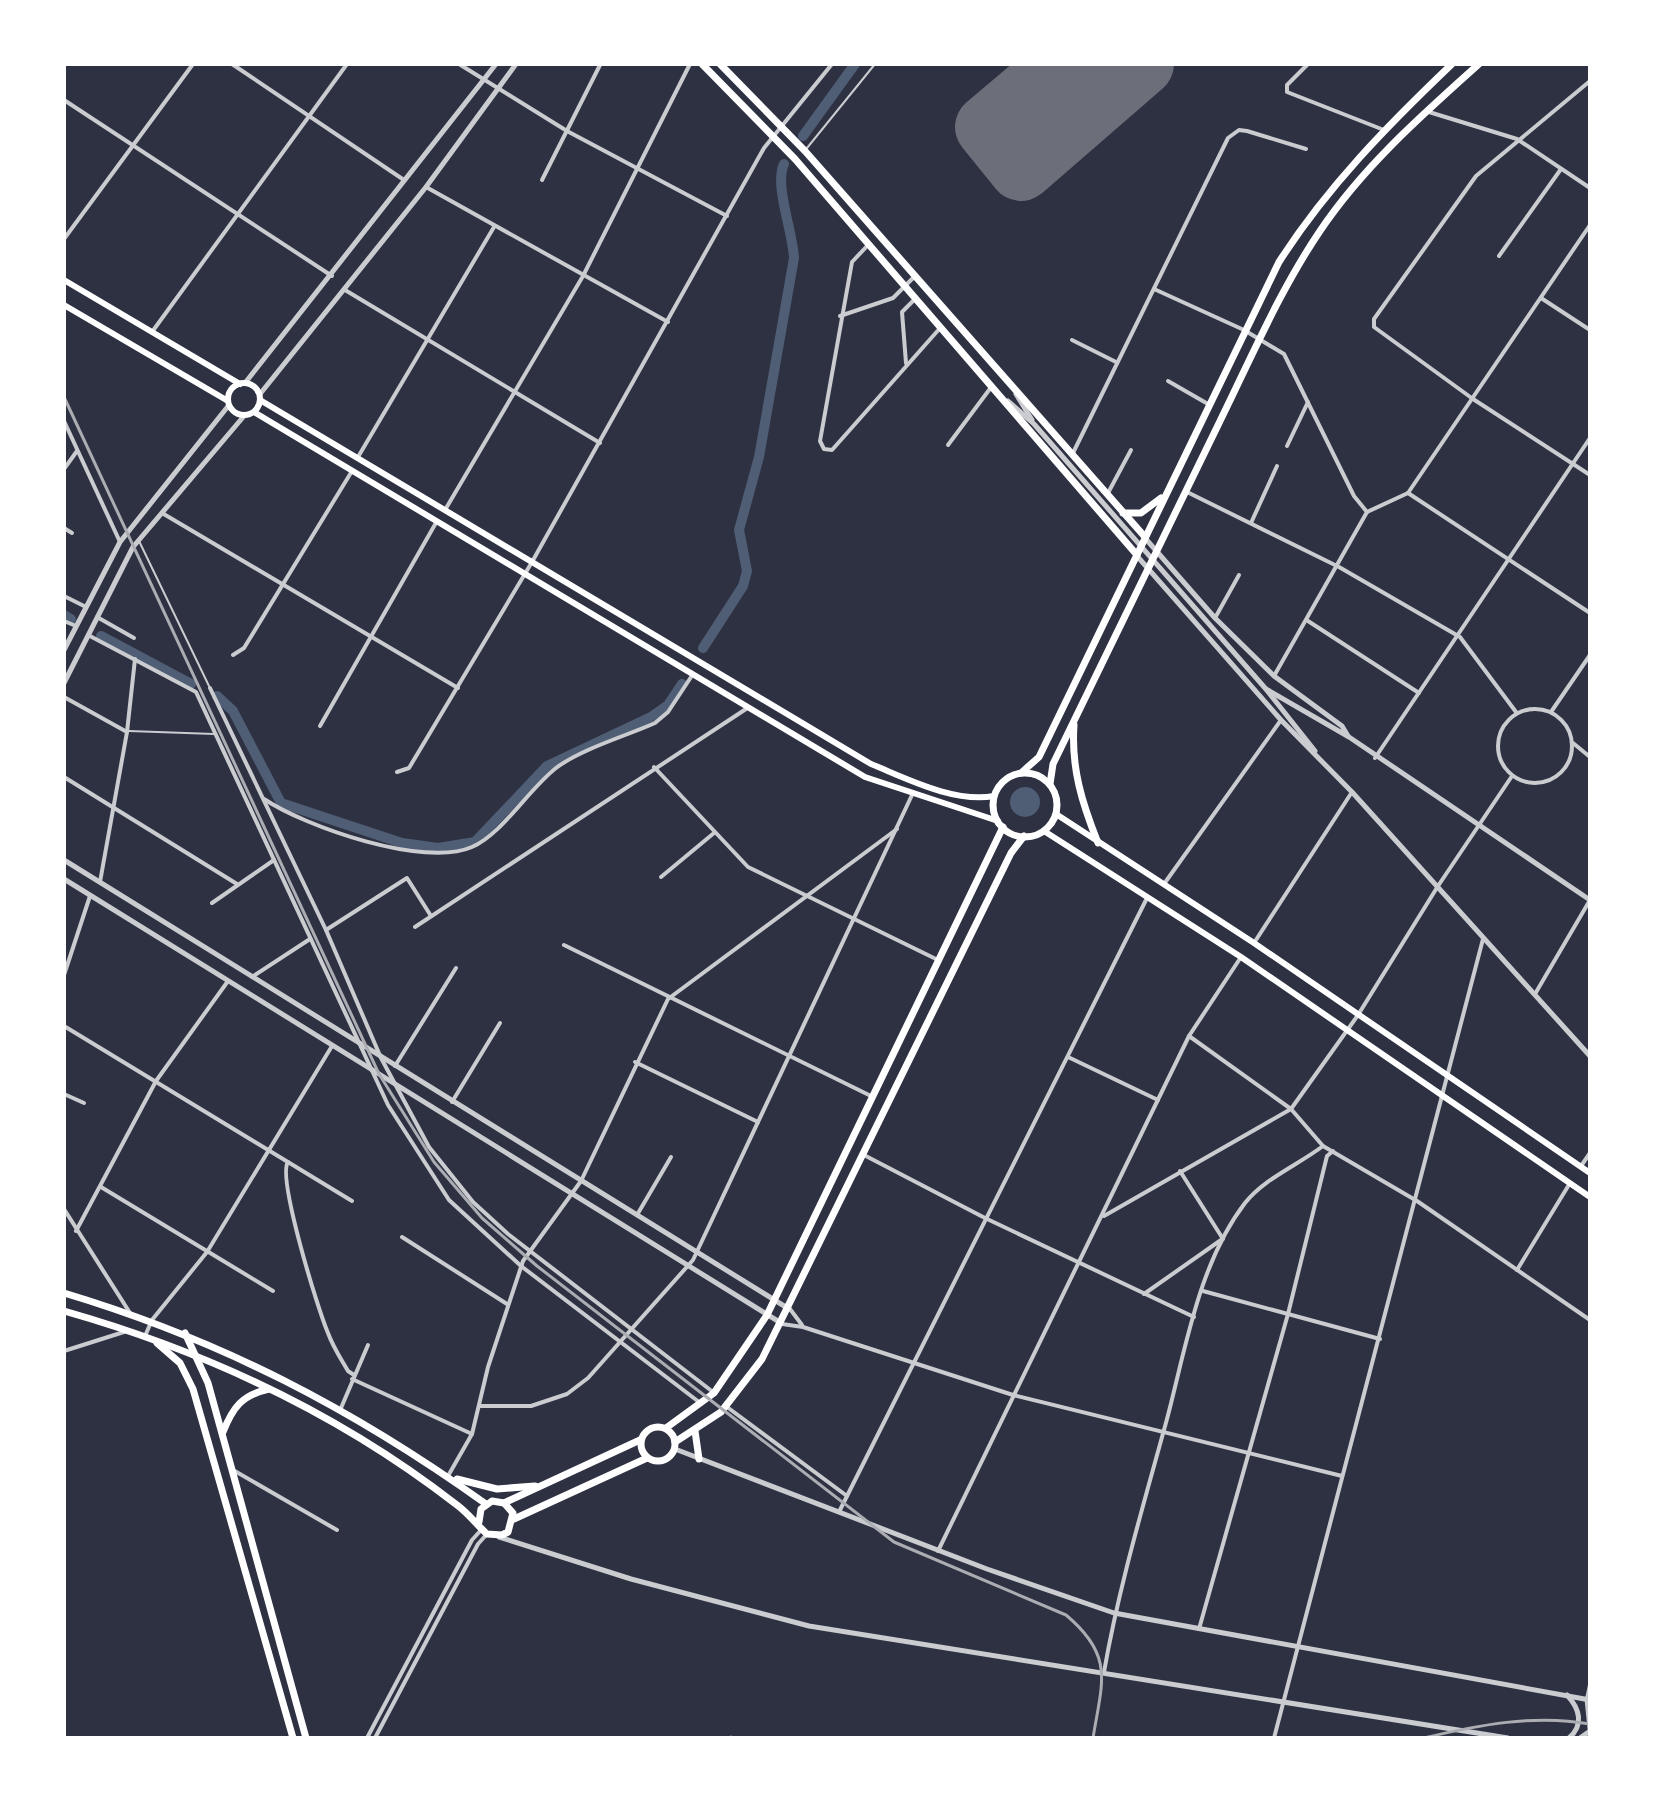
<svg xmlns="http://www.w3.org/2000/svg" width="1654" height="1802" font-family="Rubik,sans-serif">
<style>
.water{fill:#4f5d75}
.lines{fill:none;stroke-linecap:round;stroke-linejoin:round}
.canal{stroke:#4f5d75;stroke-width:10}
.runway{stroke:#6c6f7a;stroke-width:64}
.service{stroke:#caccd0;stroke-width:2}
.minor{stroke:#caccd0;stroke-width:4}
.tertiary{stroke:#caccd0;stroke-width:5}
.secondary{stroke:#fff;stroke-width:6}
.primary{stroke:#fff;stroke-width:7}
.rail{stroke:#abadb3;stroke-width:3}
</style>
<rect width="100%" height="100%" fill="#2d3142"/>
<!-- water -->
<circle class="water" cx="1025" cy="802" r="15"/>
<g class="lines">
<!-- canal -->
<g class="canal">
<path d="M803 136 855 64"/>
<path d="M64 615 71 619"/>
<path d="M101 636 191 684"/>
<path d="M703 648 743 586 747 571 739 530 759 457 794 258C793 232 774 185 784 164"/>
<path d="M217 696 233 711 281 803 402 843 438 848 475 842 547 766 651 717 668 705 682 684"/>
</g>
<!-- runway -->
<path class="runway" d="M1080 64 1047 76 987 127 1021 169 1142 64"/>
<!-- service -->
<g class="service">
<path d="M807 148 875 64"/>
<path d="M139 541 209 686"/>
<path d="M129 731 214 734"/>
</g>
<!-- minor -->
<g class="minor">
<path d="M232 64 404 180"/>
<path d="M459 64 567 131 727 216"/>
<path d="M1308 64 1287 85V92L1384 130"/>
<path d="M1590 81 1476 176 1374 319V327L1473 399 1590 475"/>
<path d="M64 100 332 276"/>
<path d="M1429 112 1517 139 1590 188"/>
<path d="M542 180 600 65"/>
<path d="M426 187 668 322"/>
<path d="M64 239 193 64"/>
<path d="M869 244 852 262 820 441 824 449 832 450 941 327"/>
<path d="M1499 256 1561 169"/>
<path d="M1154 289 1244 330 1284 354 1354 496 1367 512"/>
<path d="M345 290 600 443"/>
<path d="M1541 298 1590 330"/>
<path d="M840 316 893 298 914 277"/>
<path d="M152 332 347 64"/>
<path d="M1072 340 1116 362"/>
<path d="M906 363 902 312 915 299"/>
<path d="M1168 381 1208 404"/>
<path d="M64 421 120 542"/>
<path d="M948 445 992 386"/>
<path d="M1287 446 1308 402"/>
<path d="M1073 453 1228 138 1239 130 1247 131 1306 149"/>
<path d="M358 457 494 227"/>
<path d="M64 469 77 451"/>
<path d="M1185 491 1339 567 1460 637 1516 712"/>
<path d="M1108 493 1131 450"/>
<path d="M1408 493 1590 225"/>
<path d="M1408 493 1590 613"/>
<path d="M445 510 583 276 690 64"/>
<path d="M1367 512 1408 493"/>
<path d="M162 513 458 688"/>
<path d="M1251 523 1277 466"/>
<path d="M64 528 72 533"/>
<path d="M64 596 86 607"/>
<path d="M97 617 134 638"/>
<path d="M1215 618 1239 575"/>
<path d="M64 621 76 626"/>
<path d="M1308 621 1419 693"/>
<path d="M88 635 196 692 388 1105 449 1200 521 1266 699 1402"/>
<path d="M233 655 244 648 352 471"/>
<path d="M1274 676 1367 512"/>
<path d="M210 688 326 930 381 1058 429 1147 473 1202 508 1234 713 1392"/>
<path d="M64 697 127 732"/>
<circle cx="1535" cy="746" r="37"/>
<path d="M1551 712 1590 655"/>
<path d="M320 726 437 521"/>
<path d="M1573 743 1590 757"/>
<path d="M1375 758 1590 438"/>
<path d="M654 767 748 867 938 960"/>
<path d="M397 772 409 768 532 562 764 148 832 64"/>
<path d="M64 777 237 884"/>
<path d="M264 799C306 827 424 868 472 847 502 834 528 790 556 768 581 749 626 736 655 723L668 712 693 674"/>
<path d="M661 877 714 833"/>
<path d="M100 882 127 732 135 659"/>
<path d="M1164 884 1281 720"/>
<path d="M212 903 274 860"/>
<path d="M415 927 749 707"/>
<path d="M326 930 407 878 431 916"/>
<path d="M1254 943 1352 792"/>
<path d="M564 945 871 1096"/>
<path d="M64 975 90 896"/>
<path d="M252 977 310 939"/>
<path d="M1535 994 1590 900"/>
<path d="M64 1026 352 1201"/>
<path d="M1189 1036 1291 1109 1323 1146 1417 1201 1590 1320"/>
<path d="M1068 1057 1158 1100"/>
<path d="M635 1062 758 1122"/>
<path d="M395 1066 456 968"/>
<path d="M64 1094 84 1103"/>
<path d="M452 1102 500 1023"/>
<path d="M862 1154 985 1218 1194 1317"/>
<path d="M288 1162C277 1177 318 1310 328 1333 333 1347 341 1359 348 1371L354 1375"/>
<path d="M1581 1166 1590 1153"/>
<path d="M1180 1171 1223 1239"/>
<path d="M101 1187 273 1291"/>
<path d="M64 1209 130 1313"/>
<path d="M637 1215 671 1157"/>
<path d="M1104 1216 1291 1109 1358 1015 1438 886 1512 776"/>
<path d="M76 1231 156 1081 228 981"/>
<path d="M402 1237 507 1304"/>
<path d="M1517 1270 1570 1183"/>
<path d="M1203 1291 1380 1339"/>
<path d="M1144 1294 1221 1240"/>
<path d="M790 1309 802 1325"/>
<path d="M782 1324 803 1327 1013 1395 1342 1476"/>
<path d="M145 1336 152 1320 207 1252 332 1046"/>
<path d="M64 1351 127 1331"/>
<path d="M352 1379 472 1434"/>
<path d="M480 1406H531L567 1394 588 1378 693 1260 912 795"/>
<path d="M727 1407 847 1496"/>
<path d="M341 1408 368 1345"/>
<path d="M233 1470 337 1530"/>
<path d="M448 1476 472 1434 488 1367 523 1261 581 1181 668 999 897 829"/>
<path d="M839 1512 1147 898"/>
<path d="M938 1551 1189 1036 1241 957"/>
<path d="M1199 1629 1288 1314 1327 1156 1333 1151"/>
<path d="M1104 1672C1119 1586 1144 1503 1167 1419 1186 1347 1199 1263 1245 1203 1265 1178 1298 1165 1323 1146"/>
<path d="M1587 1699 1590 1685"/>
<path d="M367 1738 472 1540 482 1529"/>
<path d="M375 1738 478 1544 487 1534"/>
<path d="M1274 1738 1483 939"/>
</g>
<!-- tertiary -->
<g class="tertiary">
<path d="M245 383 496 64"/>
<path d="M260 394 426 187 516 64"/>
<path d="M1016 394 1032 420"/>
<path d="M1008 401 1034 424 1265 688 1315 751"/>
<path d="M1145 538 1215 618 1274 676 1342 726 1348 736"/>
<path d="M1137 556 1281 720 1352 792 1590 1056"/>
<path d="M64 650 120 542 229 405"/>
<path d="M64 683 133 547 244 416"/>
<path d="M1266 689 1349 737 1590 900"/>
<path d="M64 860 789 1309"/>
<path d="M64 879 781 1323"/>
<path d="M675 1449 987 1569 1114 1613 1590 1700"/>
<path d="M499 1537 631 1579 809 1626 1508 1738"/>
<path d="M1567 1695C1580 1709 1584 1725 1569 1738"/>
<path d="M1587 1699 1590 1729"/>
<path d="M1580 1738 1590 1731"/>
</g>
<!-- secondary -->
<g class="secondary">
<path d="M64 280 240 384"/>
<path d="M64 305 228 401"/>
<circle cx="244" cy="399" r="16"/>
<path d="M260 400 871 764C908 779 954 803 994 796"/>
<path d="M254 412 865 777 998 821"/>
<path d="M1056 814 1254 943 1590 1173"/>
<path d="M1044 831 1241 957 1590 1197"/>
</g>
<!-- primary -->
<g class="primary">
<path d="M702 64 795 159 1137 555"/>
<path d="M720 64 805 151 1145 537"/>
<path d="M1123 513H1141L1161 498"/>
<path d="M1074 725C1071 768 1082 803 1098 843"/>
<path d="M1021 773 1039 757 1279 262C1327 187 1388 125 1452 64"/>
<circle cx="1025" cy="805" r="32"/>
<path d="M1050 784 1053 764C1108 649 1164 534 1221 419 1252 356 1280 290 1320 231 1363 167 1422 115 1479 64"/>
<path d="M64 1293C221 1340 353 1409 486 1504"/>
<path d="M64 1311C205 1351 340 1414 457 1505 469 1514 477 1525 487 1534L502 1535 508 1532 513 1513 504 1503 492 1501 481 1509 479 1522"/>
<path d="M185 1333 208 1383 306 1738"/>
<path d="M157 1343 180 1363 193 1389 293 1738"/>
<circle cx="658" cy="1444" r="17"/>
<path d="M666 1428 714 1393 767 1315 1003 827"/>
<path d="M695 1431 699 1459"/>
<path d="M223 1432C233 1407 242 1395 269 1389"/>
<path d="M675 1442 721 1412 762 1359 1011 853 1024 836"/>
<path d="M457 1479 497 1489 535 1486"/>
<path d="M504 1503 640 1440"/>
<path d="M514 1519 647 1458"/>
</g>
<!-- rail -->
<g class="rail">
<path d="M64 397 379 1074 434 1162 482 1218 537 1266 894 1542 1066 1615C1115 1656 1102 1682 1093 1738"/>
<path d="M731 1737 733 1738"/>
<path d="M1424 1738C1478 1725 1535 1714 1590 1724"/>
</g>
</g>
<!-- border -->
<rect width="1654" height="1802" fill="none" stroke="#ffffff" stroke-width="132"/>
</svg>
